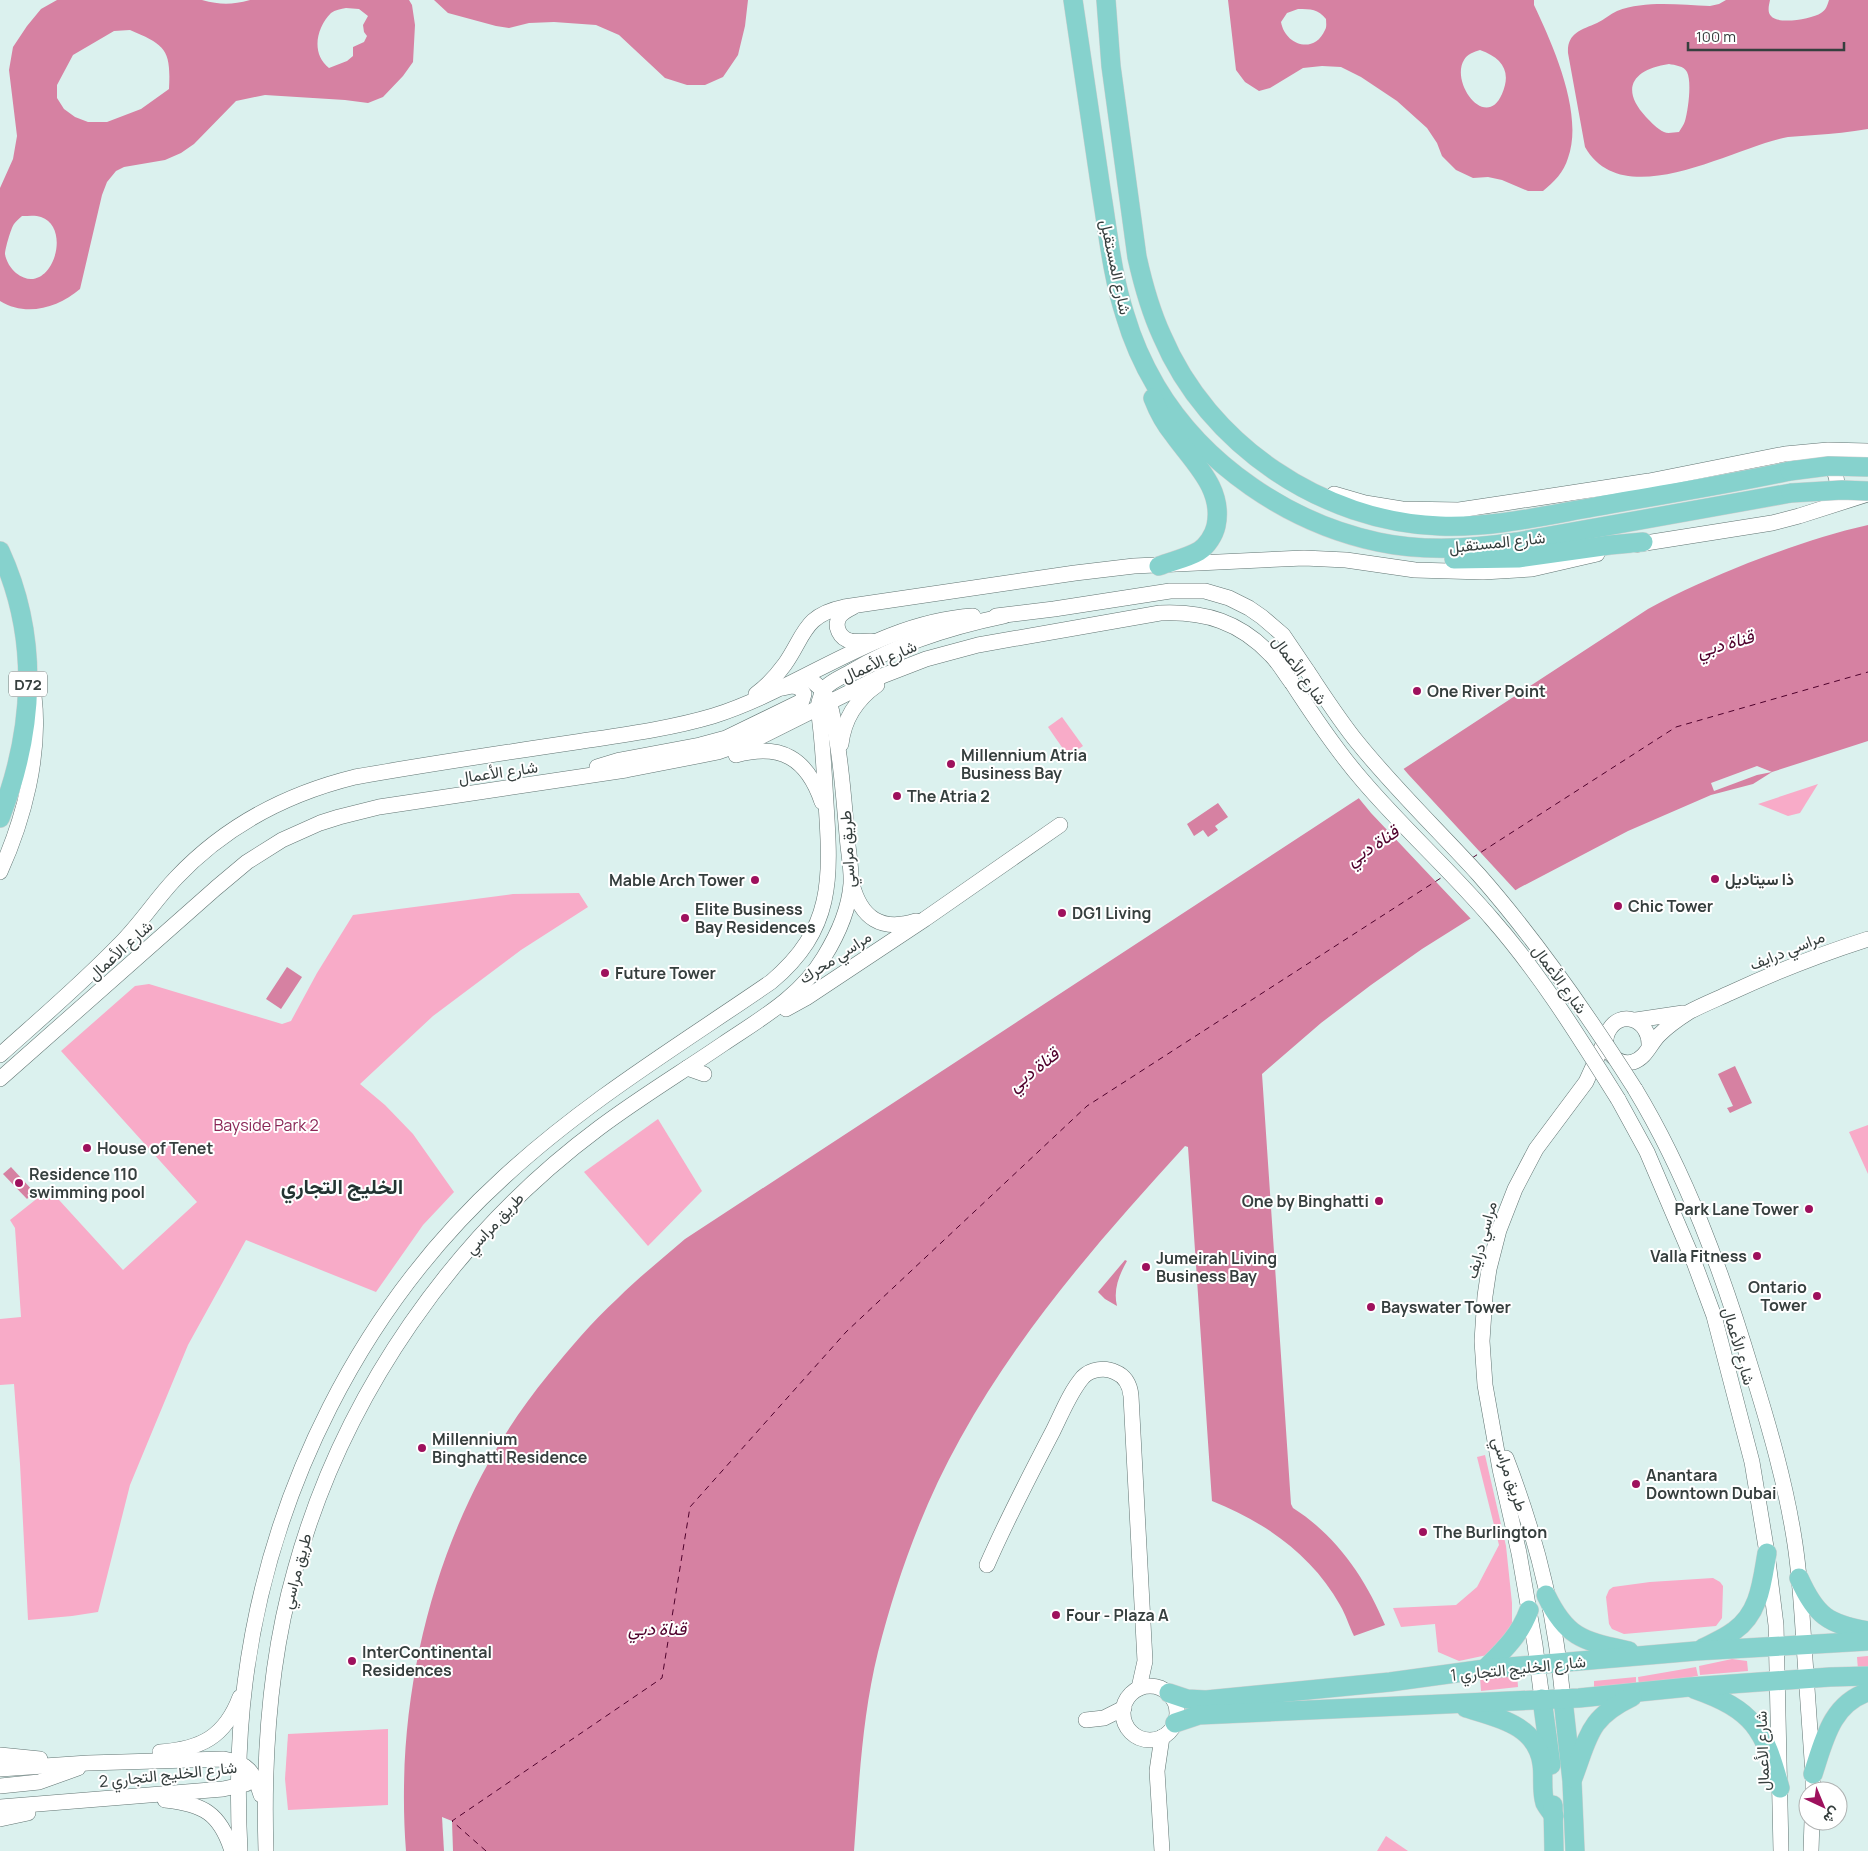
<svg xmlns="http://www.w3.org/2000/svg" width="1868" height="1851" font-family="Manrope,Vazirmatn,sans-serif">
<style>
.green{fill:#f8abc8}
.water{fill:#d681a2;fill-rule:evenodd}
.pier{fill:#dbf1ee}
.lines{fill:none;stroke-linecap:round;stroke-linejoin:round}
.ferry{stroke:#4f012c;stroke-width:1;stroke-dasharray:6 5;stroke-linecap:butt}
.minor-casing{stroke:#617472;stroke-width:16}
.major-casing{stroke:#cfd1d1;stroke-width:20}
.minor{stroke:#fff;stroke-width:15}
.major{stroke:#86d2cd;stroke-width:19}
.minor-bridge-casing{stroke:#617472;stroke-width:16;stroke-linecap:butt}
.major-bridge-casing{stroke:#cfd1d1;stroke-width:20;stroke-linecap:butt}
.minor-bridge{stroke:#fff;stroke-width:15}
.major-bridge{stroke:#86d2cd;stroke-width:19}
.poi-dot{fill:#9e115d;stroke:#fff;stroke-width:2}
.labels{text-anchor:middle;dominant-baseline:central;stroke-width:4;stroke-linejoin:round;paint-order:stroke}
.shield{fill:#fff;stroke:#727978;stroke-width:1}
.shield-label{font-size:15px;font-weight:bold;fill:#363f3e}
.street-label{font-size:16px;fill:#363f3e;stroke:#fff}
.poi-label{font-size:16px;font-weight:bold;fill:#363f3e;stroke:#fff;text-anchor:start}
.park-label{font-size:16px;fill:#8a2656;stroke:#fff}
.water-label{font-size:18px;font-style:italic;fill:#4f012c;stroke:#fff}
.district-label{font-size:21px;font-weight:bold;fill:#233432;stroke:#fff}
</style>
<rect width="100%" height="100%" fill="#dbf1ee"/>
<!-- green -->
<g class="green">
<path d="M1062 717 1083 746 1068 756 1048 727Z"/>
<path d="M1818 784 1800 813 1788 816 1758 804Z"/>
<path d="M579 893 588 907 521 950 433 1016 360 1084 385 1105 413 1134 454 1192 423 1225 376 1292 246 1240 188 1345 130 1485 98 1612 72 1616 28 1620 20 1464 14 1384 0 1385V1319L21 1317 15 1228 10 1220 49 1189 123 1270 197 1202 61 1051 135 986 149 984 282 1024 291 1021 317 973 353 915 513 894Z"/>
<path d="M658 1119 702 1191 648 1246 584 1172Z"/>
<path d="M1868 1125V1174L1849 1132Z"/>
<path d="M1485 1455 1506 1546 1512 1603V1624L1509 1632 1487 1655 1459 1661 1438 1652 1435 1624 1401 1627 1393 1608 1456 1605 1477 1587 1499 1545 1477 1457Z"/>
<path d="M1713 1578 1720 1582 1723 1586 1722 1618 1716 1626 1624 1634 1612 1629 1609 1624 1606 1597 1609 1590 1613 1587 1650 1582Z"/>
<path d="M1868 1656V1669L1858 1670 1857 1657Z"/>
<path d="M1732 1659 1747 1661 1748 1671 1700 1675 1699 1666Z"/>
<path d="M1696 1667 1698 1676 1639 1685 1638 1677Z"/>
<path d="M1517 1673 1518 1687 1481 1691 1480 1677Z"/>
<path d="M1636 1677V1685L1594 1688V1681Z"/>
<path d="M388 1729V1805L288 1810 285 1779 288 1734Z"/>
<path d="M1386 1836 1408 1851H1377Z"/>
</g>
<!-- water -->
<g class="water">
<path d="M57 0H202C221 5 231 5 250 0H409L412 5 415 25 413 62 403 76 383 97 368 103 345 100 265 95 236 101 194 144 181 153 165 160 124 167 116 171 107 182 102 195 80 289C58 308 26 317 0 301V188L13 159 17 136 9 70 13 47 27 26 41 9ZM346 8 359 9 368 16 363 25 364 32 367 36 364 42 353 47V56L347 61 329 68C311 54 316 28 331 13 335 10 341 9 346 8ZM130 30C166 45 171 50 169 89L141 109 107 122H88L75 117 64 109 57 98V85L73 55 114 31ZM22 216C28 216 36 215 41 217 74 228 50 300 16 273 11 269 6 261 5 254 5 249 11 228 14 224 16 221 19 219 22 216Z"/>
<path d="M434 0H748L745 26 738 55 723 77 705 85H687L665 78 619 35 596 25 554 22 529 23 509 28 496 26 448 13Z"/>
<path d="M1228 0H1534V5C1553 45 1584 114 1568 158 1564 172 1554 182 1543 191H1528L1502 180 1488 177 1473 178 1456 170 1442 156 1437 143 1427 128 1397 101 1361 77 1341 67 1322 66 1303 68 1270 88 1259 91 1245 82 1236 70ZM1298 9C1311 9 1318 9 1326 19 1326 22 1327 27 1325 30 1314 55 1285 45 1281 22L1287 13ZM1480 50C1502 58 1512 71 1502 94 1486 131 1450 83 1464 60 1467 54 1474 52 1480 50Z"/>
<path d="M1726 0H1770C1769 5 1767 12 1771 16 1778 25 1812 19 1821 13 1826 10 1827 6 1829 0H1868V129C1850 132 1833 134 1815 135 1806 136 1797 136 1788 137 1733 147 1624 215 1585 147L1568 53C1567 33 1581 30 1597 23 1604 20 1610 14 1617 11 1646 0 1680 5 1710 6L1719 4ZM1669 64C1675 65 1684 66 1687 72 1692 82 1688 111 1685 121 1684 125 1681 128 1679 132 1674 132 1668 134 1664 132 1657 129 1651 122 1646 117 1619 88 1634 69 1669 64Z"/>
<path d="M1868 525V741L1772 772 1753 784 1711 795 1628 831 1519 888 1422 949 1371 985 1321 1023 1262 1074 1291 1504 1293 1508C1336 1535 1366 1579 1385 1625L1354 1636C1349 1626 1346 1615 1340 1605 1312 1555 1265 1522 1212 1501L1188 1147 1185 1146C1102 1237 1020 1330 960 1439 923 1505 897 1578 878 1652 862 1717 859 1784 854 1851H406C393 1684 441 1505 548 1375 570 1348 592 1322 617 1299 638 1278 662 1259 685 1239L1648 609C1680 591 1714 577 1748 563 1788 548 1827 534 1868 525Z"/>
<path d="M1218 803 1228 817 1215 826 1218 830 1208 837 1203 830 1194 836 1187 824Z"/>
<path d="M287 967 302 977 281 1009 266 999Z"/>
<path d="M1735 1066 1752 1103 1730 1113 1727 1108 1733 1106 1718 1074Z"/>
<path d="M11 1167 34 1192 27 1199 3 1174Z"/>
<path d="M1125 1260 1127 1261C1119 1275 1113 1290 1117 1306L1105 1299 1098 1292Z"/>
</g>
<!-- pier -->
<g class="pier">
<path d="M1757 766 1772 772 1757 775 1714 791 1711 783Z"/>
<path d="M1402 767 1408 774 1517 892 1472 920 1371 813 1357 796Z"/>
<path d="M442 1817 452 1821 453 1851H444Z"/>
</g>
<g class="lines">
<!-- ferry -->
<g class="ferry">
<path d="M1472 858 1676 727 1868 672"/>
<path d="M486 1851 452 1821 662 1678 690 1507 846 1332 1087 1106 1444 876"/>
</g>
<defs>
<g id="minor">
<path d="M1825 458C1836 470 1842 486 1831 500"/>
<path d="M1334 494 1365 503 1402 509 1459 510 1649 481 1785 454 1828 450 1868 451"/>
<path d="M1633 545 1772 523 1799 516 1868 494"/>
<path d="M853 607C849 609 843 612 840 616 833 626 840 639 851 641 858 642 865 641 871 641"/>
<path d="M996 616 1054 609 1170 591H1205L1229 598 1249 608 1262 617 1283 635 1308 672"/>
<path d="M756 694C767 686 777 675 785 664 805 635 804 615 844 607L1075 573 1134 566 1304 558 1346 560 1415 570 1483 572 1532 569 1597 554"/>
<path d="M841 744C844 719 857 699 877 685"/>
<path d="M736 755C781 743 807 758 822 802"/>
<path d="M597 767 620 760 700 745 726 738 802 701 804 694 799 687 792 686 783 688"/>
<path d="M0 872C24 819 41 754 34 696"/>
<path d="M852 884C861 918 881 932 916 921"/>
<path d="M786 1009 806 998 925 919 1060 825"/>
<path d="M1636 1020 1683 1013"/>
<path d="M1649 1047C1651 1019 1619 1008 1608 1032 1600 1048 1616 1066 1633 1062 1646 1058 1650 1044 1659 1035 1668 1026 1678 1019 1689 1012 1702 1005 1717 999 1730 993 1775 972 1821 954 1868 939"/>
<path d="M0 1055C39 1020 80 985 117 947 139 926 155 900 176 878 225 826 286 794 355 777 428 764 502 753 576 742 622 735 669 729 713 716 802 688 878 622 973 616"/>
<path d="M687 1068 704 1074"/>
<path d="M0 1079 216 888 247 862 282 840 320 823 339 817 379 807 626 770 718 752 758 738 882 676 926 659 978 645 1160 613C1205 611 1240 622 1271 655 1279 663 1285 674 1292 683"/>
<path d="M1635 1089C1687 1175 1722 1272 1751 1368 1769 1426 1786 1484 1795 1544 1800 1577 1802 1612 1804 1645 1807 1688 1810 1731 1813 1774V1791"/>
<path d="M1618 1099 1647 1152 1694 1262 1714 1316 1752 1462 1767 1553 1776 1625 1781 1851"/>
<path d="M1506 1458C1528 1515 1547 1582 1556 1642 1559 1661 1561 1680 1563 1699"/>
<path d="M987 1565C1007 1519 1030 1475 1053 1431 1062 1413 1070 1392 1083 1377 1091 1369 1105 1367 1115 1372 1125 1376 1130 1385 1131 1396L1145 1661 1139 1688"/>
<circle cx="1150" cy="1713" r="27"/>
<path d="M1542 1699 1535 1645 1519 1553 1500 1469 1485 1385 1482 1341 1485 1296 1489 1269 1499 1230 1515 1189 1536 1149 1586 1082 1606 1038"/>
<path d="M1086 1720 1104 1718 1124 1708"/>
<path d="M1162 1737 1157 1771 1162 1851"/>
<path d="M160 1752C201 1749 225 1737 240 1697"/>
<path d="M0 1755 40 1759"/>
<path d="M0 1769 88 1763 223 1759C248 1763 254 1772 261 1795"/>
<path d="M0 1786 39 1782 78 1768"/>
<path d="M165 1800C203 1804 220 1813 232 1851"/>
<path d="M0 1807 223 1789 246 1784"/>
<path d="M0 1819 28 1813"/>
<path d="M240 1851C237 1795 238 1739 245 1683 269 1492 361 1307 504 1177 585 1102 681 1044 771 982 834 929 831 879 826 803 824 771 823 740 818 708 819 700 821 693 826 687 833 680 844 676 852 671 899 643 951 627 1004 616"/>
<path d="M266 1851C263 1757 269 1661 295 1570 343 1395 454 1236 599 1128 639 1098 682 1072 723 1044 760 1019 800 997 824 957 837 936 849 909 851 884 852 869 848 851 847 835 844 802 842 769 836 736 834 725 833 712 829 702 824 690 815 682 805 677"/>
<path d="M1811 1851 1812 1821"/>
</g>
<g id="major">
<path d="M1073 0C1082 63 1092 127 1101 190 1108 232 1112 275 1125 315 1132 339 1143 364 1156 386 1203 465 1289 523 1378 542 1424 552 1471 549 1517 542L1791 493"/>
<path d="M1106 0 1111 66 1137 257C1143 284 1150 310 1162 336 1208 445 1323 522 1440 526 1492 528 1543 516 1594 507 1659 495 1725 485 1790 471"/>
<path d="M1153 398C1158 411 1165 424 1174 435 1194 463 1224 489 1216 526 1214 535 1207 546 1199 551 1187 558 1172 561 1159 566"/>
<path d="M0 551C40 638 34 731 0 818"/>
<path d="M1454 559 1518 558 1610 545 1643 542"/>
<path d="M1799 1578C1816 1616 1828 1624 1868 1631"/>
<path d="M1546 1595C1567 1639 1584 1641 1629 1651"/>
<path d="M1703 1648C1713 1643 1725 1638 1734 1631 1760 1613 1762 1581 1767 1553"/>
<path d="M1485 1669C1504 1650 1520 1635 1529 1610"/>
<path d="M1694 1689C1754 1710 1764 1729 1780 1788"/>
<path d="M1169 1693 1187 1699 1206 1700 1390 1682 1485 1669 1696 1651 1868 1641"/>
<path d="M1542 1699 1551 1765"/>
<path d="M1563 1699 1572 1781 1575 1851"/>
<path d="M1466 1708C1498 1718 1537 1725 1542 1764 1544 1776 1541 1791 1545 1803 1547 1807 1551 1812 1554 1816"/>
<path d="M1175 1723 1199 1715 1579 1698 1689 1687 1830 1677 1868 1676"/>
<path d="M1813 1774C1824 1741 1831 1704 1868 1692"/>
<path d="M1573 1778C1589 1736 1588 1718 1632 1697"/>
<path d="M1553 1805 1554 1851"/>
</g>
</defs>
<!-- minor casing -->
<use href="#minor" class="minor-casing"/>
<!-- major casing -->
<use href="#major" class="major-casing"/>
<!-- minor -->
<use href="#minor" class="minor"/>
<!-- major -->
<use href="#major" class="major"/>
<defs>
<g id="minor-bridge">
<path d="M1308 672C1324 696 1340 721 1358 743 1396 790 1439 831 1479 875 1537 941 1588 1015 1635 1089"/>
<path d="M1292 683C1314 717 1336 750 1363 781 1404 829 1451 871 1492 919 1541 975 1579 1037 1618 1099"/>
</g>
<g id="major-bridge">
<path d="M1790 471 1829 466 1868 467"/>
<path d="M1791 493 1842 490 1868 491"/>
</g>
</defs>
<!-- minor-bridge casing -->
<use href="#minor-bridge" class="minor-bridge-casing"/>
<!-- major-bridge casing -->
<use href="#major-bridge" class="major-bridge-casing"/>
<!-- minor-bridge -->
<use href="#minor-bridge" class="minor-bridge"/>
<!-- major-bridge -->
<use href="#major-bridge" class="major-bridge"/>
</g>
<!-- markers -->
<g class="poi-dot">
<circle cx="1417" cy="691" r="5"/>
<circle cx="951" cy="764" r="5"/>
<circle cx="897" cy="796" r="5"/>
<circle cx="1715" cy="879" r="5"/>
<circle cx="755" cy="880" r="5"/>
<circle cx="1618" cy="906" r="5"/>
<circle cx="1062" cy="913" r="5"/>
<circle cx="685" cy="918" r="5"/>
<circle cx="605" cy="973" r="5"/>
<circle cx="87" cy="1148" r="5"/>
<circle cx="19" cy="1183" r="5"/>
<circle cx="1379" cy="1201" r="5"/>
<circle cx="1809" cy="1209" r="5"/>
<circle cx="1757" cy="1256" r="5"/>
<circle cx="1146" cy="1267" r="5"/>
<circle cx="1817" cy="1296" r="5"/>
<circle cx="1371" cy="1307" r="5"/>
<circle cx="422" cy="1448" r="5"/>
<circle cx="1636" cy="1484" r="5"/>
<circle cx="1423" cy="1532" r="5"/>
<circle cx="1056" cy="1615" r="5"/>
<circle cx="352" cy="1661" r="5"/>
</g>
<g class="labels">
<!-- shield labels -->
<rect class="shield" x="9" y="671.5" width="38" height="25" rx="4"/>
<g class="shield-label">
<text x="28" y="684">D72</text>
</g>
<!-- street labels -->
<g class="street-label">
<text transform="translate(1116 267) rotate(78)">شارع المستقبل</text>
<text transform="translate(1497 542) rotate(-6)">شارع المستقبل</text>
<text transform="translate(879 661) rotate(-24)">شارع الأعمال</text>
<text transform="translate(1300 670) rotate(54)">شارع الأعمال</text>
<text transform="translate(498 772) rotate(-8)">شارع الأعمال</text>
<text transform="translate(847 849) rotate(-93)">طريق مراسي</text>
<text transform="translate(120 950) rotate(-42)">شارع الأعمال</text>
<text transform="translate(1787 950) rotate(-22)">مراسي درايف</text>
<text transform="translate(835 957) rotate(-33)">مراسي محرك</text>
<text transform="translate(1560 979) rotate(54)">شارع الأعمال</text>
<text transform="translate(494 1223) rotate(-47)">طريق مراسي</text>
<text transform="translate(1481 1240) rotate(-75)">مراسي درايف</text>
<text transform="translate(1739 1346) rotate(74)">شارع الأعمال</text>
<text transform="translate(1510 1474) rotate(71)">طريق مراسي</text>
<text transform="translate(296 1571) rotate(-75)">طريق مراسي</text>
<text transform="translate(1518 1668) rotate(-6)">شارع الخليج التجاري 1</text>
<text transform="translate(1762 1751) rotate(-92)">شارع الأعمال</text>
<text transform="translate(168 1774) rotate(-6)">شارع الخليج التجاري 2</text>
</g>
<!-- poi labels -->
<g class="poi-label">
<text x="1427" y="691">One River Point</text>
<text x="961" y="755">Millennium Atria<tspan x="961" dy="18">Business Bay</tspan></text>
<text x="907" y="796">The Atria 2</text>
<text x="1725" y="879">ذا سيتاديل</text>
<text x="745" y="880" text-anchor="end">Mable Arch Tower</text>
<text x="1628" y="906">Chic Tower</text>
<text x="695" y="909">Elite Business<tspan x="695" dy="18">Bay Residences</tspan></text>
<text x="1072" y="913">DG1 Living</text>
<text x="615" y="973">Future Tower</text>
<text x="97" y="1148">House of Tenet</text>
<text x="29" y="1174">Residence 110<tspan x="29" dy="18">swimming pool</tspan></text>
<text x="1369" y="1201" text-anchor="end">One by Binghatti</text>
<text x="1799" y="1209" text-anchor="end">Park Lane Tower</text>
<text x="1747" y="1256" text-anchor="end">Valla Fitness</text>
<text x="1156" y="1258">Jumeirah Living<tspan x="1156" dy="18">Business Bay</tspan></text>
<text x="1807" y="1287" text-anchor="end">Ontario<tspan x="1807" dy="18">Tower</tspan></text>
<text x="1381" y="1307">Bayswater Tower</text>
<text x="432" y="1439">Millennium<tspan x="432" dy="18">Binghatti Residence</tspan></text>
<text x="1646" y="1475">Anantara<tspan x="1646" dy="18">Downtown Dubai</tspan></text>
<text x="1433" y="1532">The Burlington</text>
<text x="1066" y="1615">Four - Plaza A</text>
<text x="362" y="1652">InterContinental<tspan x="362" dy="18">Residences</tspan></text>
</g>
<!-- park labels -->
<g class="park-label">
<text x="266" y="1125">Bayside Park 2</text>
</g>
<!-- water labels -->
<g class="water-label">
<text transform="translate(1725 643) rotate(-16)">قناة دبي</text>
<text transform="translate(1372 845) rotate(-33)">قناة دبي</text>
<text transform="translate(1033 1069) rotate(-38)">قناة دبي</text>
<text x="657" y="1628">قناة دبي</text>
</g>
<!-- district labels -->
<g class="district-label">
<text x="342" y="1186">الخليج التجاري</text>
</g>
</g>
<!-- north arrow -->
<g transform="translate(1823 1806) rotate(136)"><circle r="24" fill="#ffffff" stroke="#afb2b2"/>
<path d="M0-4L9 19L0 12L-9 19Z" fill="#9e115d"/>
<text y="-8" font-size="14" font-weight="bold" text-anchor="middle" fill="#363f3e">ش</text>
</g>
<!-- scale -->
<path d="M1688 42v8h156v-8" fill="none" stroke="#363f3e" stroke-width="2.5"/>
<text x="1696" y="42" font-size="15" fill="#363f3e" stroke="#ffffff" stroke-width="4" paint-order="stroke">100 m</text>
</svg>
